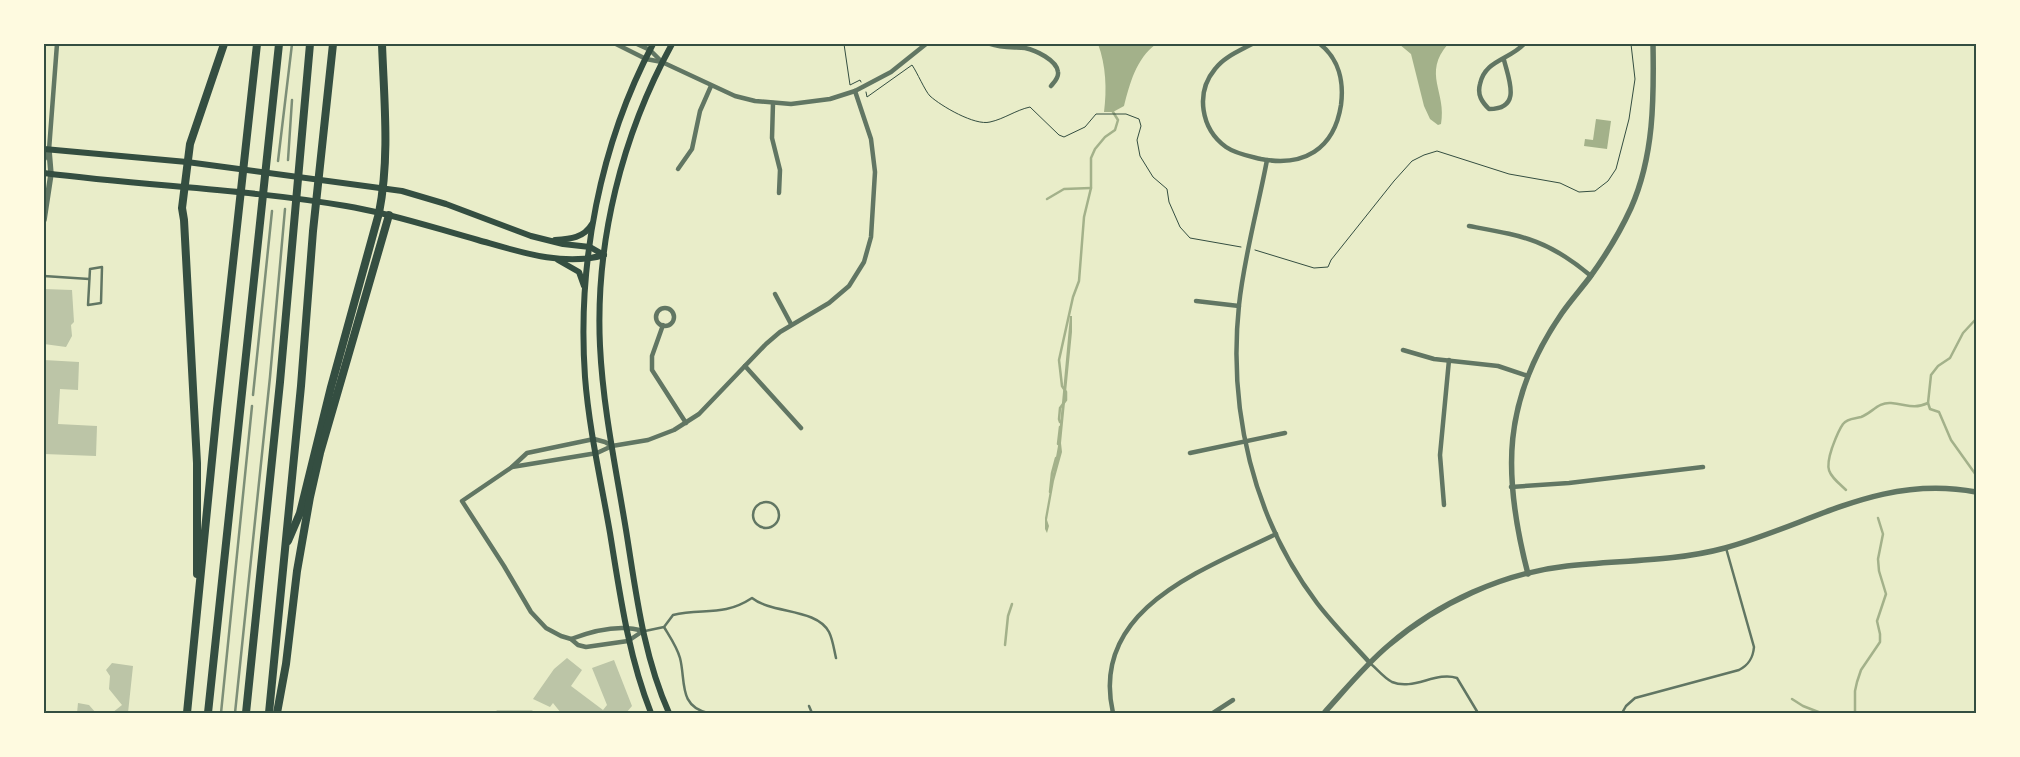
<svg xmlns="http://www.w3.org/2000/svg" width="2020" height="757" font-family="Signika,sans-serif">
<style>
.water{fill:#a3b18a}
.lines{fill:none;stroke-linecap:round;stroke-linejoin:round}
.stream{stroke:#a3b18a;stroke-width:2.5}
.building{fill:#bcc5a7}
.path{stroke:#344e41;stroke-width:1}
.service{stroke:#617663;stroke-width:2.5}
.minor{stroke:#617663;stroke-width:4.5}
.tertiary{stroke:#617663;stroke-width:5.5}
.secondary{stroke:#344e41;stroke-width:6}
.motorway{stroke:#344e41;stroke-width:8}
.rail{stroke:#7c8e77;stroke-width:2.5}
.neatline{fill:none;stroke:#344e41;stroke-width:2}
</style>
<rect width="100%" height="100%" fill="#e9edc9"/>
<!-- water -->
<g class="water">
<path d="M1098 44H1156C1136 59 1130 83 1124 106L1113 112H1104C1107 90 1106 65 1098 44Z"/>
<path d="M1399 44H1448C1422 74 1447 92 1441 124L1438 125 1430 119 1424 106 1411 54Z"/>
<path d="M1596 119 1611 121 1607 149 1584 146 1585 139 1593 140Z"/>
<path d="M1070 316H1072V332L1061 443 1062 452 1054 481 1047 520 1049 526 1047 533 1045 529V518L1058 446Z"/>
</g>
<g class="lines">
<!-- stream -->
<g class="stream">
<path d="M1047 199 1064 189 1091 188"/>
<path d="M1976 319 1963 333 1950 358 1938 366 1931 375 1928 403 1930 409 1939 412 1951 440 1976 475"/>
<path d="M1060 422 1059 419 1060 408 1066 400V392L1062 386 1059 360 1073 297 1079 281 1084 217 1091 188V158L1095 149 1105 137 1115 130 1118 120 1113 112"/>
<path d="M1058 444 1060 427"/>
<path d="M1846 490C1829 474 1824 472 1832 448 1835 440 1838 431 1843 424 1848 418 1854 419 1861 417 1872 413 1878 402 1891 403 1907 404 1912 410 1928 403"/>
<path d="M1050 492 1052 473 1056 458"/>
<path d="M1005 645 1008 616 1012 604"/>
<path d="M1792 699 1803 706 1821 713"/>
<path d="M1855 713V691L1857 682 1861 670 1880 642V634L1877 621 1886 594 1879 571 1878 559 1883 534 1878 518"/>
</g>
</g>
<!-- building -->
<g class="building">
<path d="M44 289 72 290 74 322 71 325 72 336 66 347 44 344Z"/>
<path d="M44 360 79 362 78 390 60 389 58 424 97 426 96 456 44 454Z"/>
<path d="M567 658 582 670 571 686 603 710 607 705 592 668 614 660 632 706 626 713H561L553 703 550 707 533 699 554 669Z"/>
<path d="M112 663 133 666 128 713H112L122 705 109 689 110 676 106 670Z"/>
<path d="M78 703 89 705 96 713H77Z"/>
</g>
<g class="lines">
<!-- path -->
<g class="path">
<path d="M844 44 850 85 860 80 861 82"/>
<path d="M866 92 867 97 912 65C917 72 925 91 930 96 941 106 975 126 990 122 1004 119 1016 110 1030 107L1059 135 1064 137 1085 127 1096 114H1126L1139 119 1141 126 1137 140 1140 156 1153 177 1167 189 1169 202 1180 227 1190 238 1241 247"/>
<path d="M1255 250 1314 268 1328 267 1331 260 1339 250 1394 181 1412 161 1424 155 1437 151 1509 174 1560 183 1579 192 1595 191 1608 181 1616 169 1629 119 1635 79 1631 44"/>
</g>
<!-- service -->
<g class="service">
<path d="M102 267 101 303 88 305 90 269Z"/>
<path d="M44 276 89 279"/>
<circle cx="766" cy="515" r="13"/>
<path d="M664 627C670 637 677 647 680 658 686 681 678 706 708 713"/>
<path d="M645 631 664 627 673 615C703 608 723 617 752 598 772 614 816 608 829 632 833 640 834 650 836 658"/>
<path d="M1371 664C1378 670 1384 678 1392 682 1413 691 1436 671 1457 678L1478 713"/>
<path d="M809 706 812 713"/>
<path d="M1622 713 1626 706 1635 698 1739 670C1749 665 1753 658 1754 647L1726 548"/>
</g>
<!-- minor -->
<g class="minor">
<path d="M616 44 646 59 662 62 735 96 755 101 791 104 830 99 855 91 891 72 926 44"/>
<path d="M637 44 650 50 661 61"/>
<path d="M990 44C1001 48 1013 47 1025 48 1035 50 1057 60 1058 72 1059 78 1054 82 1051 86"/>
<path d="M1252 44C1239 51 1224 57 1215 69 1195 93 1201 129 1226 147 1236 154 1249 156 1261 159 1303 167 1334 150 1341 105 1344 82 1339 59 1320 44"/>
<path d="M1504 60C1509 80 1522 109 1489 109 1482 102 1477 95 1480 84 1485 60 1509 60 1524 44"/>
<path d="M773 103 772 138 780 170 779 193"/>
<path d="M49 150 57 44"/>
<path d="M1267 160C1258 208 1244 257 1239 305 1228 410 1253 518 1317 603 1333 624 1352 643 1370 663"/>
<path d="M678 169 692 149 700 111 711 86"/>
<path d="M1469 226C1523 236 1547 239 1591 276"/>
<path d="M775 294 791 324"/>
<path d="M1196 301 1239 306"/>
<circle cx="665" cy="317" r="9"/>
<path d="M663 325 652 356V370L686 423"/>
<path d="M1403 350 1434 359 1498 366 1528 376"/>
<path d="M745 366 801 428"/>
<path d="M612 446 605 442 594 439 527 453 512 467 462 501 504 566 531 612 546 628 561 636 571 639 578 645 586 647 628 641 643 631"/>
<path d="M1190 453 1285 433"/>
<path d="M512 467 597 453 612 446 648 440 674 430 699 414 766 344 780 332 829 303 849 286 864 262 871 237 875 172 871 139 855 91"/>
<path d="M1511 487 1569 483 1703 467"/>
<path d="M1444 505 1440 455 1449 360"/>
<path d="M571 639C592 631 621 624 643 631"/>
<path d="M497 713H532"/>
<path d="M1113 713C1089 609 1203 570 1276 534"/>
<path d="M1213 713 1233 700"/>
</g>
<!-- tertiary -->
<g class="tertiary">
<path d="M44 159 49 150"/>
<path d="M44 220 51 174 49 150"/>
<path d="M1528 574C1502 474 1502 400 1562 313 1571 300 1581 289 1590 277 1606 255 1620 232 1631 208 1654 156 1654 99 1653 44"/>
<path d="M1324 713C1345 690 1365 665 1389 645 1438 603 1503 573 1567 566 1620 560 1673 562 1725 548 1812 524 1881 474 1976 492"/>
</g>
<!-- secondary -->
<g class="secondary">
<path d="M44 149 187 162 402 191 446 204 531 236 563 244 590 247 604 255"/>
<path d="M44 173C144 186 246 189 346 206 390 213 434 228 478 240 517 251 563 267 604 255"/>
<path d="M555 240C570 239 584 238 592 224"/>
<path d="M558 260 579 272 584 286"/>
<path d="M651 713C628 655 620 594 610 533 601 481 589 429 585 377 577 263 600 144 653 44"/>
<path d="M669 713C643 655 636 592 626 530 616 469 603 408 600 346 595 242 622 135 672 44"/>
</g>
<!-- motorway -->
<g class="motorway">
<path d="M288 541 300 513 331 387 379 213C390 157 384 100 382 44"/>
<path d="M197 574V463L184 220 182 208 190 144 224 44"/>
<path d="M187 713 217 409 257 44"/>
<path d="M208 713 279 44"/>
<path d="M246 713 280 382 310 44"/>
<path d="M269 713 301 386 313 231 333 44"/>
<path d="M277 713 286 664 297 571 310 497 320 453 389 215"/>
</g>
<!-- rail -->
<g class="rail">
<path d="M288 160 292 100"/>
<path d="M278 161 292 44"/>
<path d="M253 395 272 211"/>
<path d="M221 713 252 406"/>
<path d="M235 713 270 377 285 209"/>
</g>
</g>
<!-- border -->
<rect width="2020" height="757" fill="none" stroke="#fefae0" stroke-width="90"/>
<rect x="45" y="45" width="1930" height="667" class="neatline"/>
</svg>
